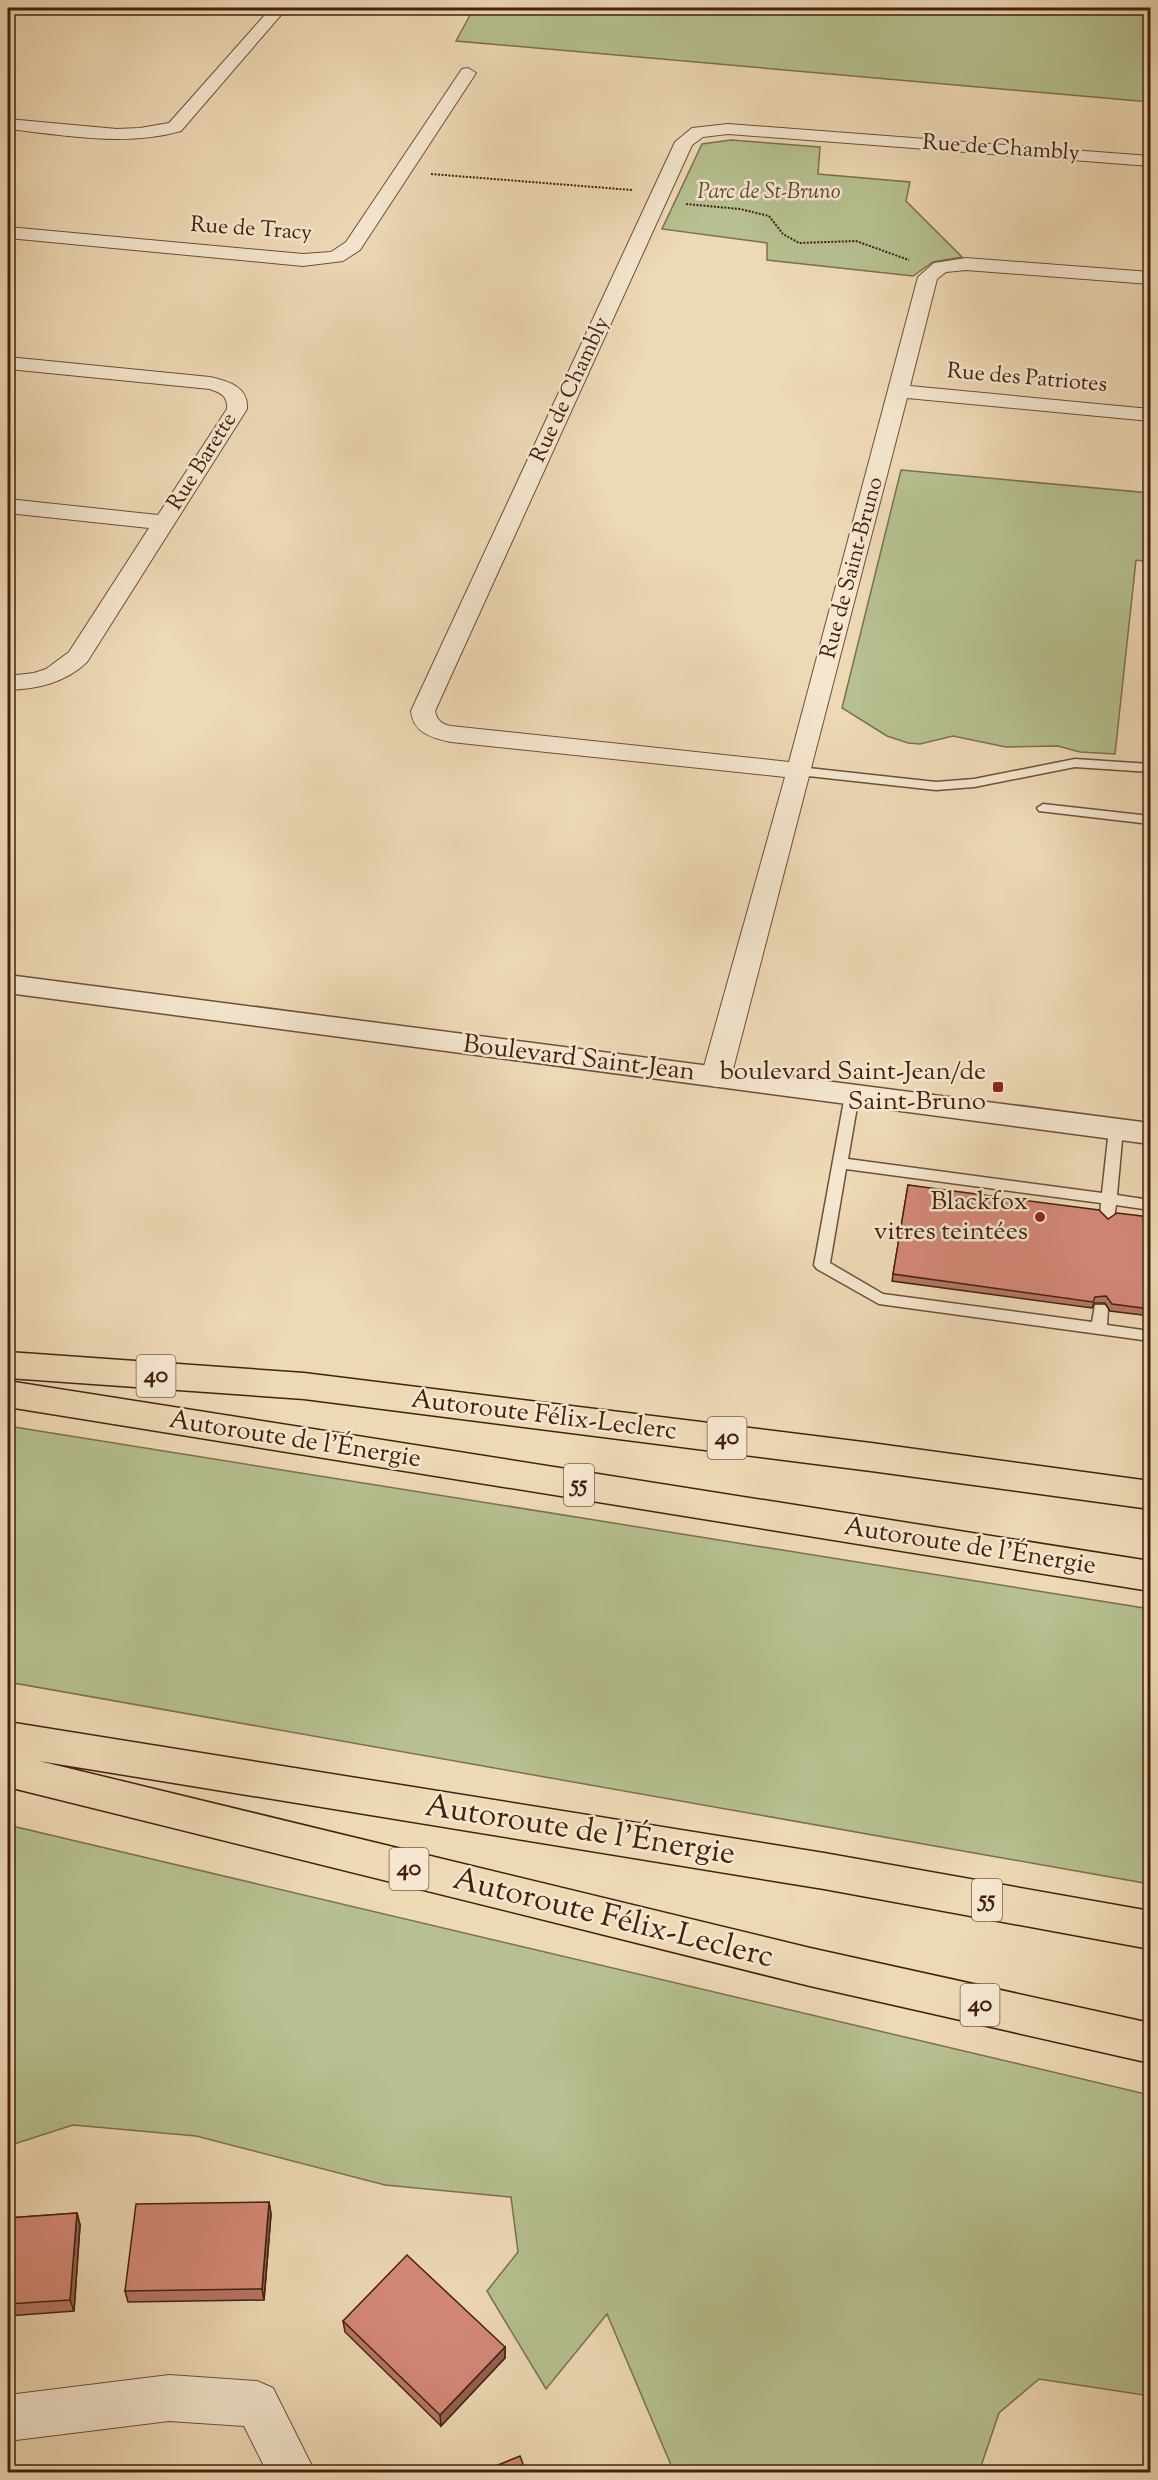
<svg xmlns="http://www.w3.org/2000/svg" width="1158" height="2480" font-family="'Sorts Mill Goudy',serif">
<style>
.green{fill:#b6c090;stroke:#7c7050;stroke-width:1.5}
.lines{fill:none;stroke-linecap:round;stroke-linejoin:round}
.service-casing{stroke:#6d4f38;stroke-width:3}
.minor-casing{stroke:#6d4f38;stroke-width:2}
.tertiary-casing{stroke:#6d4f38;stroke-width:3}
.motorway-casing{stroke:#42210f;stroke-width:3}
.path{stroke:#42210f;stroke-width:2;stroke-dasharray:2 1.5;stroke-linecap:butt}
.service{fill:#f4e6cf;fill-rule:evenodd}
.minor{fill:#f4e6cf;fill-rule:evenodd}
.tertiary{fill:#f4e6cf;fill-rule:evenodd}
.motorway{fill:#eed9b5;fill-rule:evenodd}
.wall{fill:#b77667;stroke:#42210f;stroke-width:1.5}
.shaded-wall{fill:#956054;stroke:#42210f;stroke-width:1.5}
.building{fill:#d58978;stroke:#42210f;stroke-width:1.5}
.poi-dot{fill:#8f2418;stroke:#f4e6cf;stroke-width:2}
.labels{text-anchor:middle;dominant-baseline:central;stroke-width:5;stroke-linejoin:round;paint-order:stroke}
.far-street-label{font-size:22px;fill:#42210f;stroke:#f4e6cf}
.far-park-label{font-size:22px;font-style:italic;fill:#5f492f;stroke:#f4e6cf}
.shield{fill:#f4e6cf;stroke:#775c49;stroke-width:1.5}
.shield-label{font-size:24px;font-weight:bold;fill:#42210f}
.street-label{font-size:26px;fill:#42210f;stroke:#f4e6cf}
.poi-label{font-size:26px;fill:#42210f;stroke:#f4e6cf;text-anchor:end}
.near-street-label{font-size:32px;fill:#42210f;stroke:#f4e6cf}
</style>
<rect width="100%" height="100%" fill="#eed9b5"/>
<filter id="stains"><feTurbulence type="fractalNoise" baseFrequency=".00333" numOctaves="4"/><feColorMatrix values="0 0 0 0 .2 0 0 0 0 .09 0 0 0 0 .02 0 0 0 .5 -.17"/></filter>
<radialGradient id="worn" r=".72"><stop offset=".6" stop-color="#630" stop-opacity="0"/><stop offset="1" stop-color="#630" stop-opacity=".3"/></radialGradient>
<!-- green -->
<g class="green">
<path d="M474 8H1109L1150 11V102L456 41Z"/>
<path d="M731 140 820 147 818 174 910 182 906 201 962 257 933 262 913 276 767 260V243L662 229 702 144Z"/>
<path d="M901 470 1150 493V562L1136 560 1115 754 1080 752 1058 746 1006 747 953 736 920 744 908 743 887 736 842 708Z"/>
<path d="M8 1426 1150 1609V1884L8 1682Z"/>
<path d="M8 1825 1150 2095V2396L1039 2379 999 2413 979 2472H674L607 2314 546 2389 487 2291 518 2252 511 2197 385 2185 196 2136 73 2125 8 2146Z"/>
</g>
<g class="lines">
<defs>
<g id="service">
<path d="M1075 759 1150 764V772L1075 767 974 787 936 790 799 775 793 771 799 767 936 782 974 779Z"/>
<path d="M1043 804 1150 816V824L1039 811 1037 808Z"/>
<path d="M852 1090 859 1095 848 1159 1102 1193 1109 1129 1116 1124 1121 1126 1123 1129 1117 1195 1150 1200V1210L1116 1205 1114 1218 1107 1223 1100 1218 1101 1203 846 1169 830 1263 883 1294 1092 1322 1095 1305H1105L1108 1309 1107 1325 1150 1331V1341L879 1304 817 1269 814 1265 845 1095Z"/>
</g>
<g id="minor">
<path d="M271 8H287L181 131C125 147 65 135 8 129V119L117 129 140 128 169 123Z"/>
<path d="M468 68 476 73 360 250 343 261 303 266 8 238V227L303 254 331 252 346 242 462 69Z"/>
<path d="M728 124 1150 156V166L728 134 703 137 692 145 435 711C437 721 442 724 451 726L789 762 918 277 934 263 966 258 1150 272V284L966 270 946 272 937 279 910 386 1150 409V421L907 398 731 1077 726 1084 716 1087 706 1084 701 1077 785 777 451 742C432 738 413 733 411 711L675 142 692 128Z"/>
<path d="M8 357 210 377C228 381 249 387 247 409L87 662C65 683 37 689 8 690V676L34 673 46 669 69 652 149 528 8 513V499L158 515 227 409C228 396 221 393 210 389L8 369Z"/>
<path d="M169 2375 257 2381 273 2388 315 2472H267L244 2426 169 2421 8 2441V2395Z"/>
</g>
<path id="tertiary" d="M8 975 1150 1123V1144L8 993Z"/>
<g id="motorway">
<path d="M8 1352 304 1373 871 1443 1150 1481V1509L871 1471 304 1399 8 1378Z"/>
<path d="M8 1381 1150 1561V1591L8 1407Z"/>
<path d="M8 1722 824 1853 1150 1911V1949L824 1889 39 1761 810 1948 1150 2023V2063L810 1986 8 1787Z"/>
</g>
</defs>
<!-- service casing -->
<use href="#service" class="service-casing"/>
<!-- minor casing -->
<use href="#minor" class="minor-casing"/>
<!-- tertiary casing -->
<use href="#tertiary" class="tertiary-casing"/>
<!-- motorway casing -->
<use href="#motorway" class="motorway-casing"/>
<!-- path -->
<g class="path">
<path d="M431 174 632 190"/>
<path d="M686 204 740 209 769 216 783 234 799 243 856 241 909 260"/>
</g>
<!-- service -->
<use href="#service" class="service"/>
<!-- minor -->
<use href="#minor" class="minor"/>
<!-- tertiary -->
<use href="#tertiary" class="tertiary"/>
<!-- motorway -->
<use href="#motorway" class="motorway"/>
</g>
<!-- wall -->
<g class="wall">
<path d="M908 1185 1108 1219 1150 1217V1316L1110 1311 1105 1303H1094L1092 1308 892 1281Z"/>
<path d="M269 2202 271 2214 264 2300 128 2302 125 2291Z"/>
<path d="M77 2213 80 2225 74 2311 8 2316V2218Z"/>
<path d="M343 2321 505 2347V2358L441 2426 345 2332Z"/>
</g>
<!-- shaded-wall -->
<g class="shaded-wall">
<path d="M269 2202 271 2214 264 2300 262 2289Z"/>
<path d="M77 2213 80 2225 74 2311 70 2300Z"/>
<path d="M505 2347V2358L441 2426 440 2415Z"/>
</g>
<!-- building -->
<g class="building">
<path d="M908 1185 1099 1210 1108 1219 1117 1213 1150 1217V1309L1112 1304 1106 1296 1095 1297 1093 1302 893 1274Z"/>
<path d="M269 2202 262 2289 125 2291 136 2204Z"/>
<path d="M77 2213 70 2300 8 2304V2218Z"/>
<path d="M407 2255 505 2347 440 2415 343 2321Z"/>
<path d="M520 2456 526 2472H481Z"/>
</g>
<!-- markers -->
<g class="poi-dot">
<rect x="992" y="1081" width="12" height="12" rx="3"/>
<circle cx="1040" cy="1217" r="6"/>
</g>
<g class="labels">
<!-- far-street labels -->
<g class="far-street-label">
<text transform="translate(1001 149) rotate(4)">Rue de Chambly</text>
<text transform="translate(251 230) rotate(4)">Rue de Tracy</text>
<text transform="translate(1027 379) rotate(5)">Rue des Patriotes</text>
<text transform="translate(571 390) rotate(-65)">Rue de Chambly</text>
<text transform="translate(203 462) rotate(-58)">Rue Barette</text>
<text transform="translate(853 568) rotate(-75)">Rue de Saint-Bruno</text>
</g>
<!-- far-park labels -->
<g class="far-park-label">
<text x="769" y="193">Parc de St-Bruno</text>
</g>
<!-- shield labels -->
<g class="shield">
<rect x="136.5" y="1355" width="39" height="42" rx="4.5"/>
<rect x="707.5" y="1417" width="39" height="42" rx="4.5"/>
<rect x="564" y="1464" width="30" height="42" rx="4.5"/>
<rect x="389.5" y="1848" width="39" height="42" rx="4.5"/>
<rect x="972" y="1879" width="30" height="42" rx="4.5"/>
<rect x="960.5" y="1984" width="39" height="42" rx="4.5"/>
</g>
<g class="shield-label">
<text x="156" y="1376">40</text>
<text x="727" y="1438">40</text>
<text x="579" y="1485">55</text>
<text x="409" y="1869">40</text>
<text x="987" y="1900">55</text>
<text x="980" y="2005">40</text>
</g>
<!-- street labels -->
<g class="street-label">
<text transform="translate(579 1059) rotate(7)">Boulevard Saint-Jean</text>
<text transform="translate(544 1416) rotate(7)">Autoroute Félix-Leclerc</text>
<text transform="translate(295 1440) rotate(9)">Autoroute de l'Énergie</text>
<text transform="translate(970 1547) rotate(9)">Autoroute de l'Énergie</text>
</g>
<!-- poi labels -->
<g class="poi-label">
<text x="986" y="1072">boulevard Saint-Jean/de<tspan x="986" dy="30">Saint-Bruno</tspan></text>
<text x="1028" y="1202">Blackfox<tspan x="1028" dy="30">vitres teintées</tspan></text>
</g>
<!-- near-street labels -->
<g class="near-street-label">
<text transform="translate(580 1831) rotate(9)">Autoroute de l'Énergie</text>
<text transform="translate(613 1919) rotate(14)">Autoroute Félix-Leclerc</text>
</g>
</g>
<!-- margin -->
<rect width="1158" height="2480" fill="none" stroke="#eed9b5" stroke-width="30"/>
<rect x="9" y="9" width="1140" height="2462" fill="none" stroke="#42210f" stroke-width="3"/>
<rect x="15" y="15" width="1128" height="2450" fill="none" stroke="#42210f" stroke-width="1.5"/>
<rect width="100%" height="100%" filter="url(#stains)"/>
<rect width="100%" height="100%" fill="url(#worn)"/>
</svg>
